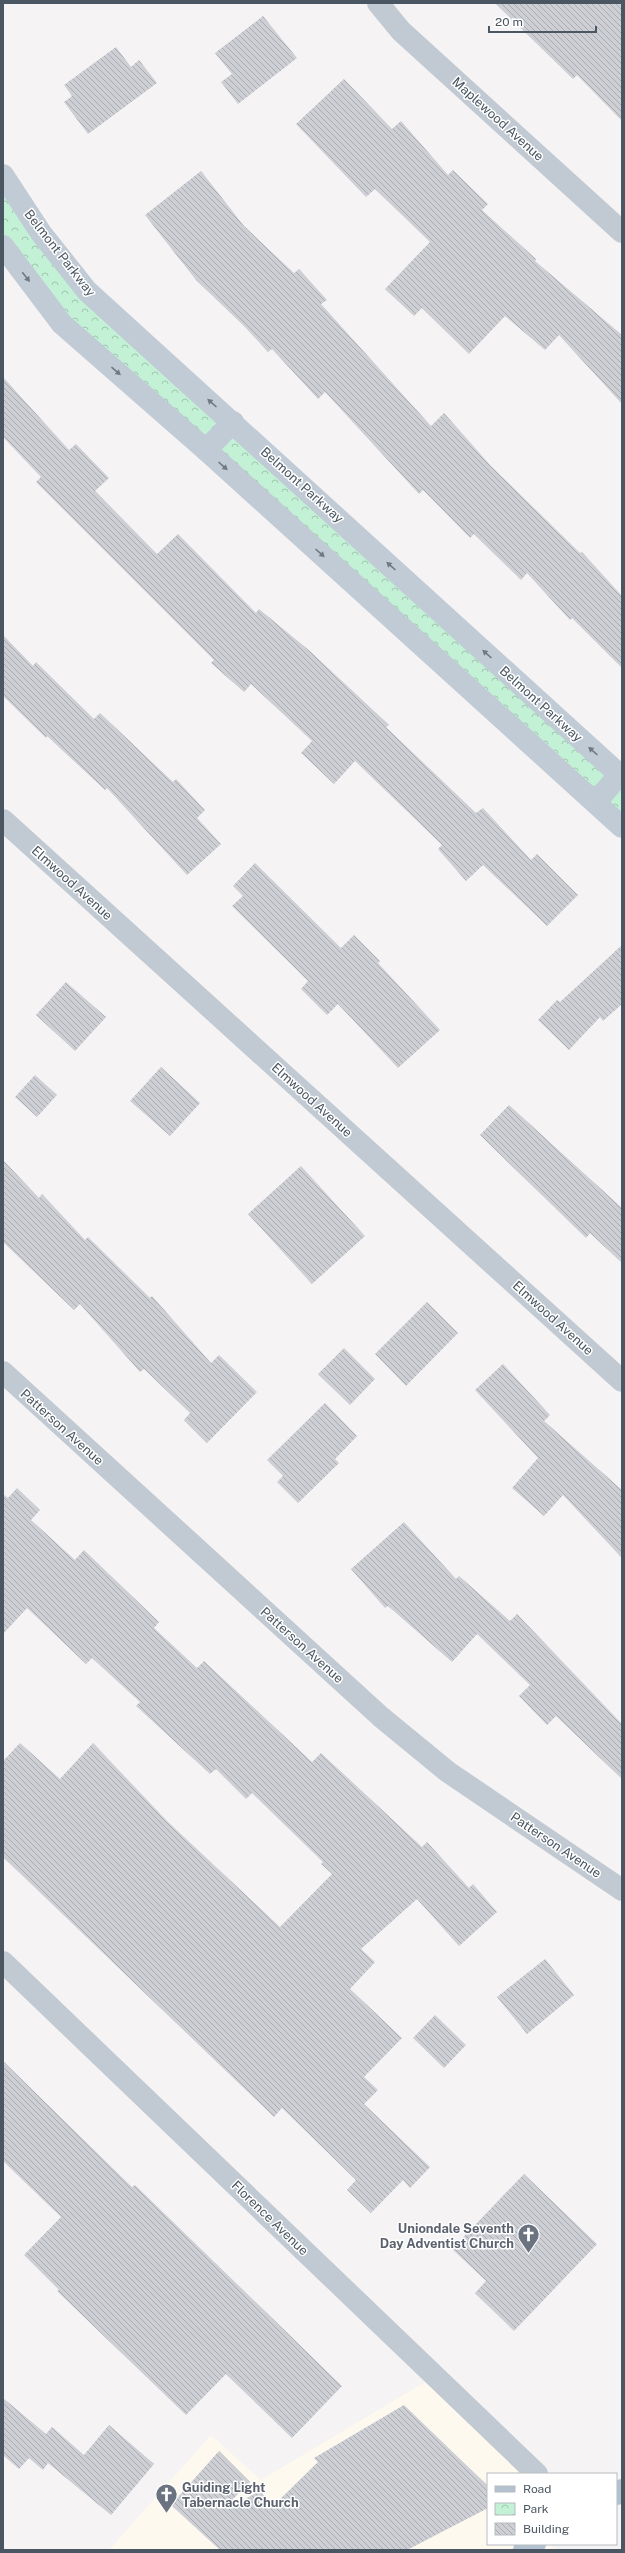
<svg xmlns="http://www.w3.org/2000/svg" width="625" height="2553" font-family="'Public Sans',sans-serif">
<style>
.commercial{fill:#fdf9ef}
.park{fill:url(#park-crowns)}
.building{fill:url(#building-back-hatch)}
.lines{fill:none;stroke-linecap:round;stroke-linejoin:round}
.street{stroke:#c1cad2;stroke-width:22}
.secondary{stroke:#c1cbd6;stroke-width:22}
.primary{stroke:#b3c2d1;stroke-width:22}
.oneway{fill:#6e7984}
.labels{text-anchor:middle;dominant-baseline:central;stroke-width:3;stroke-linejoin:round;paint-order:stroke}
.street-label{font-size:13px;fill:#4a5661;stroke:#fff}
.worship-label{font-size:13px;font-weight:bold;fill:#5b616d;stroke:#fff;text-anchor:end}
</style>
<defs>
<pattern id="park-crowns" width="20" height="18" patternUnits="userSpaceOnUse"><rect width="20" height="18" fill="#c3f1d5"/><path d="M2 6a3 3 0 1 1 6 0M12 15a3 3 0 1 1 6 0" fill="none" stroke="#a0c6b0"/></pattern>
<pattern id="building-back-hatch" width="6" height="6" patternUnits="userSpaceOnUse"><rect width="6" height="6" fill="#cdcfd5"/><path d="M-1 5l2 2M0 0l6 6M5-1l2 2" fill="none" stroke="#a8abb0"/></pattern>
</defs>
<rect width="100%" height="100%" fill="#f5f3f3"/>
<!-- commercial -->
<path class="commercial" d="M435 2376 537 2474H488V2544H550L555 2550H109L211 2435 261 2480Z"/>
<!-- park -->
<path class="park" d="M3 175 87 291 622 777V827L62 324 3 246Z"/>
<!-- building -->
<g class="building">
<path d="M495 3H622V121L577 75 573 79Z"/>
<path d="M263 16 297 58 238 104 221 82 232 74 215 53Z"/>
<path d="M116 47 131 67 139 60 157 83 88 134 64 102 72 96 64 85Z"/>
<path d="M344 79 392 129 401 121 448 175 453 170 488 204 482 210 536 259 535 261 622 335V404L559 335 545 350 505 316 469 354 422 308 414 316 385 289 430 242 375 189 366 197 296 124Z"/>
<path d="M201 171 244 226 294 273 299 269 327 300 321 304 431 426 444 413 491 466 580 553 582 552 622 596V668L572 618 570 620 527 573 521 580 474 534 470 538 423 490 419 494 325 392 318 399 272 349 268 352 244 326 196 280 145 215Z"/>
<path d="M3 377 69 450 76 444 109 478 95 491 157 554 178 534 256 613 259 609 311 652 389 725 386 727 476 813 483 808 531 860 537 854 578 895 547 926 483 865 466 881 438 849 442 845 355 761 334 784 301 753 312 741 251 684 244 692 211 663 214 660 36 482 41 477 3 437Z"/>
<path d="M3 635 33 666 36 662 94 719 100 713 173 782 176 779 205 810 197 818 221 844 187 875 107 788 105 790 47 736 46 738 3 696Z"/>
<path d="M255 863 341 948 354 935 380 961 378 963 440 1030 398 1068 338 1004 327 1015 301 989 308 981 232 906 243 896 233 886Z"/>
<path d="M622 945V1004L603 1021 600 1017 569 1050 538 1020 557 1000 560 1002Z"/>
<path d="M66 982 106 1017 75 1051 36 1015Z"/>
<path d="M161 1067 200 1103 170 1136 130 1101Z"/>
<path d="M35 1075 57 1095 37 1117 15 1097Z"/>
<path d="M509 1105 622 1208V1263L590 1233 586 1238 480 1135Z"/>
<path d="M3 1160 39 1198 42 1194 85 1240 88 1237 150 1298 152 1296 211 1363 219 1355 257 1392 207 1443 184 1420 190 1413 144 1369 140 1372 80 1304 74 1310 3 1242Z"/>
<path d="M301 1166 365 1236 312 1284 248 1214Z"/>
<path d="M427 1302 458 1333 406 1386 375 1354Z"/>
<path d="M344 1348 375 1379 350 1405 318 1374Z"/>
<path d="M503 1364 550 1415 544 1421 622 1490V1558L563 1495 544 1516 512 1488 538 1458 475 1390Z"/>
<path d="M325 1403 357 1436 335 1459 339 1463 298 1503 277 1482 283 1476 267 1460Z"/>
<path d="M17 1488 40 1510 31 1520 75 1560 84 1550 159 1622 154 1628 197 1668 204 1661 312 1762 321 1753 422 1847 427 1842 469 1888 473 1884 497 1912 459 1946 417 1899 361 1949 375 1962 350 1989 402 2038 364 2077 378 2090 364 2104 430 2167 410 2188 403 2180 371 2213 347 2190 356 2180 282 2108 274 2117 3 1857V1761L20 1743 60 1779 93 1743 167 1821 280 1927 332 1874 321 1864 323 1862 252 1793 246 1799 216 1769 210 1774 136 1706 140 1702 92 1658 86 1664 27 1608 3 1634V1494L8 1498Z"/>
<path d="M404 1522 456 1579 459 1576 510 1621 517 1614 622 1724V1779L556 1716 547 1725 519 1696 530 1685 477 1634 452 1662 388 1606 385 1608 351 1569Z"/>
<path d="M545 1959 574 1995 527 2034 497 1997Z"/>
<path d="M435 2015 466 2045 444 2068 413 2038Z"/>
<path d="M3 2061 132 2187 135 2185 342 2386 292 2438 226 2374 186 2415 57 2291 59 2290 24 2255 61 2217 3 2161Z"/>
<path d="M524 2174 597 2244 514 2331 475 2293 486 2281 452 2249Z"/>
<path d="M3 2398 46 2434 52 2427 84 2455 109 2425 154 2464 111 2515 48 2463 43 2470 29 2458 19 2469 3 2455Z"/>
<path d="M404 2405 488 2486V2508L407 2550H220L171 2505 219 2451 250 2482 226 2506 228 2509 259 2491 274 2505 318 2462 314 2458Z"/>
</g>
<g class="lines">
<!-- street -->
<g class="street">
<path d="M378 3 401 31 622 232"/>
<path d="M3 820 622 1381"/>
<path d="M3 1372 381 1717 448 1772 622 1890"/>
<path d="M3 1962 537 2474"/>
</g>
<!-- secondary -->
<g class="secondary">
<path d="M3 175 41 233 87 291 622 777"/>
<path d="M3 246 62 324 206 450 622 827"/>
<path d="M206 450 233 422"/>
<path d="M596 802 619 775"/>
</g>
<!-- primary -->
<g class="primary">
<path d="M616 2494 622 2490"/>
<path d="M524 2550 535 2544"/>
</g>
</g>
<!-- one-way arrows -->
<defs><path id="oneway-solid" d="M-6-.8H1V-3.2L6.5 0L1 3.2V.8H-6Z"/></defs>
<g class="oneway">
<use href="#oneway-solid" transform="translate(26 277) rotate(52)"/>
<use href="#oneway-solid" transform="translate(116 371) rotate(41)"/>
<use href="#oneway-solid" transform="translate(212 403) rotate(-138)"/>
<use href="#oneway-solid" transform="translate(223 466) rotate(42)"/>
<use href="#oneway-solid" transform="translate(320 553) rotate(42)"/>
<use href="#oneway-solid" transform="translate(391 566) rotate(-138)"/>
<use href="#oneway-solid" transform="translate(487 654) rotate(-138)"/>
<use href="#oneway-solid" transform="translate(593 751) rotate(-138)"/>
</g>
<!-- icons -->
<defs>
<symbol id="church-pin" viewBox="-11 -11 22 30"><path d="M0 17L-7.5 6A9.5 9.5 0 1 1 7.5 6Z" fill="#6b7280" stroke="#fff"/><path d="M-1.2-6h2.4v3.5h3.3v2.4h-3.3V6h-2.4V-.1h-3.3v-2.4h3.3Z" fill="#fff"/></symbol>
</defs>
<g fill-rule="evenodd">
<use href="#church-pin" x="516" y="2222" width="25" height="34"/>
<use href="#church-pin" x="154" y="2482" width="25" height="34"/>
</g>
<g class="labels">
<!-- street labels -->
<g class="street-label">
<text transform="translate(498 119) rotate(42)">Maplewood Avenue</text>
<text transform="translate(60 253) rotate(52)">Belmont Parkway</text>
<text transform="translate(302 485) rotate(42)">Belmont Parkway</text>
<text transform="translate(541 704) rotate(42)">Belmont Parkway</text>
<text transform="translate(72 883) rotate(42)">Elmwood Avenue</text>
<text transform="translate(312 1100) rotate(42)">Elmwood Avenue</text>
<text transform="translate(553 1318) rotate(42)">Elmwood Avenue</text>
<text transform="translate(62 1427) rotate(42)">Patterson Avenue</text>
<text transform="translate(302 1645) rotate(42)">Patterson Avenue</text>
<text transform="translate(556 1845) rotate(34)">Patterson Avenue</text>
<text transform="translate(270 2218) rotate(44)">Florence Avenue</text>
</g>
<!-- worship labels -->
<g class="worship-label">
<text x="514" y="2228">Uniondale Seventh<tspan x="514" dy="15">Day Adventist Church</tspan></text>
<text x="182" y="2487" text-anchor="start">Guiding Light<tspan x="182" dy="15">Tabernacle Church</tspan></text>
</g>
</g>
<!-- border -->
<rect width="625" height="2553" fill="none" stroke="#4a5661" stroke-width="8"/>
<!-- legend -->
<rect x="487" y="2473" width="130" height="72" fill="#ffffff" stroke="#b7bbc0"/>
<rect x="495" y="2486" width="20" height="6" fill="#b3c2d1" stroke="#b7bbc0"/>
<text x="523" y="2493" font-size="12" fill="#4a5661">Road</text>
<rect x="495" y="2503" width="20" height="12" fill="url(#park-crowns)" stroke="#b7bbc0"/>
<text x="523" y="2513" font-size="12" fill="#4a5661">Park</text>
<rect x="495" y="2523" width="20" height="12" fill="url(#building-back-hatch)" stroke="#b7bbc0"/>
<text x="523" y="2533" font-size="12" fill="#4a5661">Building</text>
<!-- scale -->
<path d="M489 26v6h107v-6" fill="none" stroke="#4a5661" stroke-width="2"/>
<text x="495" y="26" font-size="12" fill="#4a5661" stroke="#ffffff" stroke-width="3" paint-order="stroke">20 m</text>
</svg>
